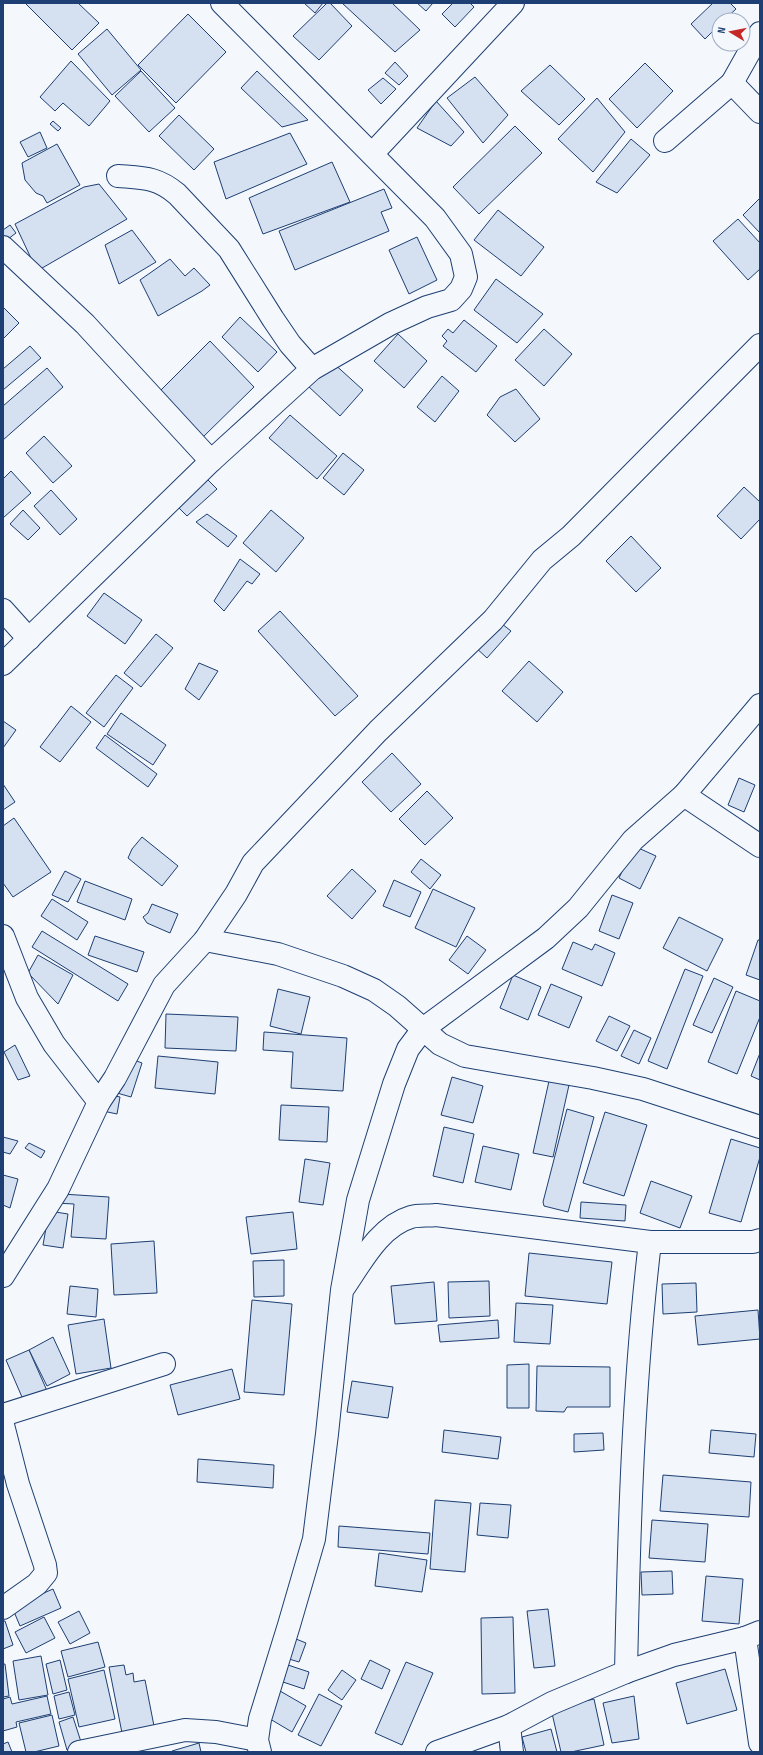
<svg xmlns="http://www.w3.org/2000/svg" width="763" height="1755" font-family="'Sofia Sans Condensed',sans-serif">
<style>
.building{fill:#d5e0f0;stroke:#1d3f73}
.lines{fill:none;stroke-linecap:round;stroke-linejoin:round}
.minor-casing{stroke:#1d3f73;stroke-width:24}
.minor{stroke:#f4f7fb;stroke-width:22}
</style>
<rect width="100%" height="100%" fill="#f4f7fb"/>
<!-- building -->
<g class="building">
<path d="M25 3H78L99 23 72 50Z"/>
<path d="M304 3H323L315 13Z"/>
<path d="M327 3H330L352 26 319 60 293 36Z"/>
<path d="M342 3H392L420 30 395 52Z"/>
<path d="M417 3H433L426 11Z"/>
<path d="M453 3H470L474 7 455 27 442 14Z"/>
<path d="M713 3H730L736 9 724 20H719V25L705 39 691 24Z"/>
<path d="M188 14 226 52 176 103 138 65Z"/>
<path d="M107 29 141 70 112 95 78 54Z"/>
<path d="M71 61 110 101 89 126 63 103 55 111 40 97Z"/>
<path d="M395 62 408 76 399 85 385 73Z"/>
<path d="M645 63 673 91 637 128 609 99Z"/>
<path d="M550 65 585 99 559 125 521 91Z"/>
<path d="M141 71 175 108 149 132 115 96Z"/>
<path d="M257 71 308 120 282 127 241 88Z"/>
<path d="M475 77 508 115 483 143 447 98Z"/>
<path d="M383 78 396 89 381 104 368 90Z"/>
<path d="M597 98 625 132 593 172 558 139Z"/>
<path d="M436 101 464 132 451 146 417 128Z"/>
<path d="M179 115 214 149 194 170 159 136Z"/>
<path d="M53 121 61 128 58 131 50 124Z"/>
<path d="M515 126 542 153 479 214 453 187Z"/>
<path d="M40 132 47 148 28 157 20 142Z"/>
<path d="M290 133 307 164 226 199 214 162Z"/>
<path d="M631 139 650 155 617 193 596 182Z"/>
<path d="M57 144 80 185 47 203 43 196 36 193 25 180 22 163Z"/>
<path d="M332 162 350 202 263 234 249 198Z"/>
<path d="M99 184 127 219 37 271 15 224 84 187Z"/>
<path d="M384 189 392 208 381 212 389 231 295 270 279 231Z"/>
<path d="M760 198V233L743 215Z"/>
<path d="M498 210 544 247 521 276 474 240Z"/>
<path d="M738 219 760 243V269L748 280 713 241Z"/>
<path d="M10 225 16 233 4 242 3 230Z"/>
<path d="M132 230 156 262 119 284 105 245Z"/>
<path d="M417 237 437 280 409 294 389 250Z"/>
<path d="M170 259 185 276 194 268 210 285 202 291 158 316 140 280Z"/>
<path d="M496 279 543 314 517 343 474 310Z"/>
<path d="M3 307 19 323 3 339Z"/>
<path d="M240 317 277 352 258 372 222 337Z"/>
<path d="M464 320 497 346 476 372 443 346 447 341 442 336 448 329 453 333Z"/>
<path d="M544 329 572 354 544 386 515 360Z"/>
<path d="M398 334 427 361 404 388 374 361Z"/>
<path d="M210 341 254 387 203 437 159 392Z"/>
<path d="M30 346 41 358 3 390V369Z"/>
<path d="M331 361 363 390 340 416 308 386Z"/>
<path d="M47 368 63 387 3 440V406Z"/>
<path d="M442 376 459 391 435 422 417 407Z"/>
<path d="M516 389 540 419 515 442 487 415 500 397Z"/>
<path d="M290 415 337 456 317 479 269 438Z"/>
<path d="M44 436 72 466 53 483 26 453Z"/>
<path d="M343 453 364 470 344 495 323 478Z"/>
<path d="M11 471 31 493 3 518V479Z"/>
<path d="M206 478 217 489 187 516 177 506Z"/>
<path d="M744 487 760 502V519L741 539 717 516Z"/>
<path d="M51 490 77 519 60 535 34 506Z"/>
<path d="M23 510 40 528 28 540 10 524Z"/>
<path d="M271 510 304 538 276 572 243 543Z"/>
<path d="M207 514 237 536 228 547 196 522Z"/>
<path d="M631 536 661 568 636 592 606 561Z"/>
<path d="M240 559 260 574 252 584 247 581 224 611 214 601Z"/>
<path d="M104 593 142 620 125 644 87 616Z"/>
<path d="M280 611 358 696 335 716 258 631Z"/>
<path d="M497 620 511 631 487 658 474 646Z"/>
<path d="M156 634 173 648 141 687 124 673Z"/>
<path d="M529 661 563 692 537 722 502 691Z"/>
<path d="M199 663 218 671 199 700 185 689Z"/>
<path d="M116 675 133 688 104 727 86 713Z"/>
<path d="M71 706 91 722 60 762 40 747Z"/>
<path d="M121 713 166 745 153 765 107 734Z"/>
<path d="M3 721 16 730 3 748Z"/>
<path d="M105 735 157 774 148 787 96 748Z"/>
<path d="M392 753 421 784 391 812 362 782Z"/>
<path d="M739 778 755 785 744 812 728 805Z"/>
<path d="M3 784 15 802 3 810Z"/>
<path d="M427 791 453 818 425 845 399 819Z"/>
<path d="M14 818 51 872 13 897 3 883V826Z"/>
<path d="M142 837 178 866 162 886 128 858 132 849Z"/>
<path d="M634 846 656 856 640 889 619 878Z"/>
<path d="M421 859 441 875 430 889 411 872Z"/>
<path d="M352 869 376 891 352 919 327 896Z"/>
<path d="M65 871 81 879 68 902 52 895Z"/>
<path d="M394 880 421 892 410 917 383 906Z"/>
<path d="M85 881 132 899 125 920 77 902Z"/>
<path d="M433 889 475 908 456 947 415 928Z"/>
<path d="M612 895 633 903 619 939 599 931Z"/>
<path d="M52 899 88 922 77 940 41 916Z"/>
<path d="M152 904 178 914 170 933 147 923 143 917 148 913Z"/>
<path d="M679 917 723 939 707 971 663 948Z"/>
<path d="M42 931 128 984 118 1001 32 947Z"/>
<path d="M95 936 144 952 137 972 88 955Z"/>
<path d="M467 936 486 950 468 974 449 960Z"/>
<path d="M758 940H760V980L746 975Z"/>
<path d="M573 942 592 950 595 944 615 953 602 986 562 969Z"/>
<path d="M38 955 73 975 58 1004 28 973Z"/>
<path d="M685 969 703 976 667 1069 648 1061Z"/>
<path d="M513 975 541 987 528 1020 500 1008Z"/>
<path d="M714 978 733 987 712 1033 693 1025Z"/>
<path d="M551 984 582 997 569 1028 538 1015Z"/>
<path d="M278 989 310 997 301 1034 270 1026Z"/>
<path d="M736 991 760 1001V1017L737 1074 708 1062Z"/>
<path d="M166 1014 238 1017 236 1051 165 1048Z"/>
<path d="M609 1016 630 1026 617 1051 596 1041Z"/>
<path d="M634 1030 651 1038 639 1064 621 1056Z"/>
<path d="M264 1032 347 1038 343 1091 291 1088 293 1052 263 1050Z"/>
<path d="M15 1045 30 1076 18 1080 4 1052Z"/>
<path d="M760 1053V1080L751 1076Z"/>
<path d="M158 1056 218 1062 215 1094 155 1088Z"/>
<path d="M129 1058 142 1063 131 1097 117 1093Z"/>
<path d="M452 1077 483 1086 473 1123 441 1115Z"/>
<path d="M549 1081 569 1085 553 1157 533 1153Z"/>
<path d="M106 1094 120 1097 117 1114 103 1111Z"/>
<path d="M281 1105 329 1107 327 1142 279 1140Z"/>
<path d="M567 1109 594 1117 568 1212 544 1206 543 1202Z"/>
<path d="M605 1112 647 1125 624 1196 583 1183Z"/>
<path d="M444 1127 474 1134 463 1183 433 1176Z"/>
<path d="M3 1137 18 1141 10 1154 3 1152Z"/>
<path d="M731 1139 760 1148V1157L741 1222 709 1213Z"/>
<path d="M29 1143 45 1151 41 1158 25 1148Z"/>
<path d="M483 1146 519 1154 511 1190 475 1182Z"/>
<path d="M305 1159 330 1163 323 1205 299 1202Z"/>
<path d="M3 1175 18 1179 10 1208 3 1205Z"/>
<path d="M651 1181 692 1196 680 1228 640 1213Z"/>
<path d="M62 1194 109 1197 106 1239 71 1237 74 1204 55 1203Z"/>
<path d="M581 1202 626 1205 625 1221 580 1218Z"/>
<path d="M49 1211 68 1214 63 1248 43 1245Z"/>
<path d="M293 1212 297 1249 251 1254 246 1217Z"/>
<path d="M154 1241 157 1293 114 1295 111 1244Z"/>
<path d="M529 1253 612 1262 607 1304 525 1296Z"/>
<path d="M284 1260V1296L254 1297 253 1261Z"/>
<path d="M489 1281 490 1316 449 1318 448 1282Z"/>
<path d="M434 1282 437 1321 395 1324 391 1286Z"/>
<path d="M696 1283 697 1312 663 1314 662 1284Z"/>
<path d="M70 1286 98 1289 96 1317 67 1314Z"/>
<path d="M252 1300 292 1304 284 1395 244 1392Z"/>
<path d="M516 1303 553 1305 550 1344 514 1342Z"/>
<path d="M758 1310 760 1339 698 1345 695 1316Z"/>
<path d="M104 1319 111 1368 76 1374 68 1325Z"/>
<path d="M498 1320 499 1338 440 1342 438 1325Z"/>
<path d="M53 1337 70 1374 47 1386 29 1350Z"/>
<path d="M29 1350 48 1393 25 1404 6 1360Z"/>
<path d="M529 1364V1408H507V1365Z"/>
<path d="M537 1366 610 1367V1407H567L564 1412 536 1411Z"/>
<path d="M232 1369 240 1399 178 1415 170 1385Z"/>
<path d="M352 1381 393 1387 388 1418 347 1412Z"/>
<path d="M444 1430 501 1437 498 1459 442 1452Z"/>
<path d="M711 1430 756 1434 754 1457 709 1453Z"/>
<path d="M603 1433 604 1450 574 1452V1434Z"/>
<path d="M198 1459 274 1465 273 1488 197 1482Z"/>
<path d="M663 1475 751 1482 749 1517 660 1511Z"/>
<path d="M435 1500 471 1503 465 1572 430 1569Z"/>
<path d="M480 1503 511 1505 508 1538 477 1535Z"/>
<path d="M652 1520 708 1524 705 1562 649 1558Z"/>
<path d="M339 1526 430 1533 428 1554 338 1547Z"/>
<path d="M379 1553 427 1560 422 1592 375 1586Z"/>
<path d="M672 1571 673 1594 642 1595 641 1572Z"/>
<path d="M706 1576 743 1579 739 1624 702 1621Z"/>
<path d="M53 1589 61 1608 20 1626 12 1607Z"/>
<path d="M548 1609 555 1666 534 1668 527 1611Z"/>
<path d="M79 1611 90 1633 70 1644 58 1622Z"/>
<path d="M44 1617 55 1638 26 1653 15 1632Z"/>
<path d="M513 1617 515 1693 482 1694 481 1618Z"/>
<path d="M3 1621H5L13 1645 3 1649Z"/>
<path d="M296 1639 306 1643 299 1662 289 1659Z"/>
<path d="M98 1642 105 1667 68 1677 61 1651Z"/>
<path d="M41 1656 48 1695 19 1700 13 1661Z"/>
<path d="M60 1660 67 1690 53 1694 46 1664Z"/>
<path d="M370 1660 390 1670 382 1689 361 1679Z"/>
<path d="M406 1662 433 1673 402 1745 375 1733Z"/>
<path d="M3 1664H5L9 1696 3 1697Z"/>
<path d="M124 1665 126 1675 133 1673 134 1682 145 1680 154 1726 122 1733 109 1667Z"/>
<path d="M288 1665 309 1672 304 1689 283 1682Z"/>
<path d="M725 1669 737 1710 687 1724 676 1683Z"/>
<path d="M104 1670 115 1719 79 1727 68 1679Z"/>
<path d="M342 1670 356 1680 342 1700 328 1690Z"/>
<path d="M280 1691 306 1706 292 1732 265 1716Z"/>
<path d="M69 1692 75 1715 59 1719 54 1696Z"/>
<path d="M319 1694 342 1706 321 1746 298 1735Z"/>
<path d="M47 1696 51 1714 16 1722 17 1727 3 1731V1699L10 1697 12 1704Z"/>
<path d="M634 1696 639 1739 612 1743 603 1703Z"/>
<path d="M594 1699 604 1745 571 1752H561L551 1709Z"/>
<path d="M52 1715 59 1746 34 1752H26L19 1723Z"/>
<path d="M73 1717 82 1745 67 1750 59 1722Z"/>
<path d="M551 1729 557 1752H526L522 1737Z"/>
<path d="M8 1742 12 1752H3V1744Z"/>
<path d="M199 1743 201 1752H172V1751Z"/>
</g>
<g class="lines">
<defs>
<g id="minor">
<path d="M732 83 760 112"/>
<path d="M665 141 732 83 760 33"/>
<path d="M372 154 513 3"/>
<path d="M118 176C143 178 157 177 177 194L229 249 273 319 290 344 312 369"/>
<path d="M3 247 85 324 211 461"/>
<path d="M3 610 29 639"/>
<path d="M3 664 211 461 312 369 390 324 427 307 451 300 461 289 466 277 461 254 435 218 222 3"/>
<path d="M684 795 760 846"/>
<path d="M3 936 27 998 54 1044 99 1102"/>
<path d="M205 940 278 954 343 976 374 990 397 1006 440 1044 465 1056 593 1078 643 1089 760 1127"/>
<path d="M3 1276 58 1189 99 1102 115 1078 164 985 205 940 236 894 253 863 378 731 493 620 542 560 571 536 760 345"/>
<path d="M345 1286C362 1261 380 1226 411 1217 418 1215 428 1216 436 1215L650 1242H753L760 1240"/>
<path d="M3 1415 164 1364"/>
<path d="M3 1425 18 1484 45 1565 46 1573 37 1584 3 1608"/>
<path d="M745 1638 760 1743"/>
<path d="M626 1672C629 1529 633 1385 650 1242"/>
<path d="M509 1726 512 1752"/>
<path d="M79 1752 185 1730 216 1732 257 1740"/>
<path d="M260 1752 257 1740 260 1719 289 1625 314 1539 327 1434 342 1290 358 1200 394 1084 408 1049 423 1029 546 938 578 908 633 840 684 795 760 705"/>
<path d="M437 1752 509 1726 552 1703 626 1672 674 1655 745 1638 760 1632"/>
</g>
</defs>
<!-- minor casing -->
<use href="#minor" class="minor-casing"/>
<!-- minor -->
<use href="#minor" class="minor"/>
</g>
<!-- border -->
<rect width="763" height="1755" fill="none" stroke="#1d3f73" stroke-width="8"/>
<!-- north arrow -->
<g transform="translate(731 32) rotate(280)"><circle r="19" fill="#f4f7fb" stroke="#9eadc5"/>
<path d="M0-3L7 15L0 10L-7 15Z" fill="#c62828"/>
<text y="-6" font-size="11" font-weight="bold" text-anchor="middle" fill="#1d3f73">N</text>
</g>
</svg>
